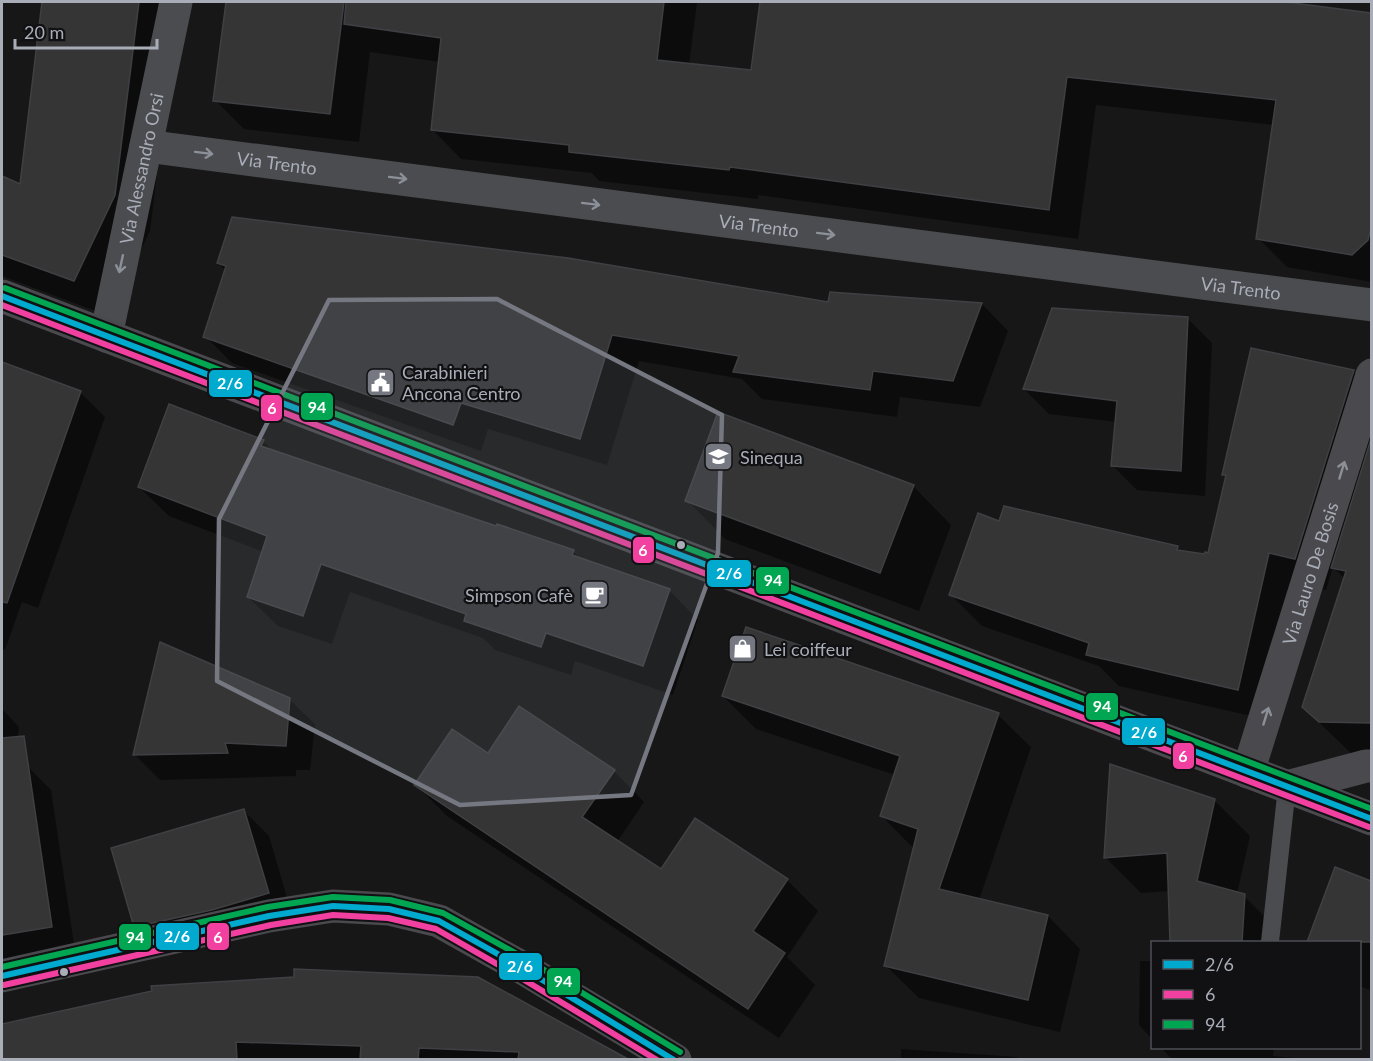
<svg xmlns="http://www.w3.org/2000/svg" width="1373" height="1061" font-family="Lato,sans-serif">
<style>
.shadow{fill:#0007}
.building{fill:#353536;stroke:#3f4043;stroke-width:1.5}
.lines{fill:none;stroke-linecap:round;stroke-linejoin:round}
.lane{stroke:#4b4c50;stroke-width:18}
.street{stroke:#4b4c50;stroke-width:33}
.secondary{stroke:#4a4a4e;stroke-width:33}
.bus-1-casing{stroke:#111113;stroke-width:10}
.bus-2-casing{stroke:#111113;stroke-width:10}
.bus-3-casing{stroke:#111113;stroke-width:10}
.bus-1{stroke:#00a9ce;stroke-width:6}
.bus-2{stroke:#f240a1;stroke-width:6}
.bus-3{stroke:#00a651;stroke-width:6}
.oneway{stroke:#8c9099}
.oneway2{stroke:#8c8f98}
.marked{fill:#757880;fill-opacity:0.2;stroke:#757880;stroke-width:4.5;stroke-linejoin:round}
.bus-dot{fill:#a8adb8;stroke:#111113;stroke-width:2}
.labels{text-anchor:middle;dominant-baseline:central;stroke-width:4.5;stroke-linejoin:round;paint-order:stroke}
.street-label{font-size:18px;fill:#a8adb8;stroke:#111113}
.poi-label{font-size:18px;fill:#a8adb8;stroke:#111113;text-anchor:start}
.line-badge{stroke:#111113;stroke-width:2}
.badge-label{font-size:16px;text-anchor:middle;font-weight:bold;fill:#fff}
</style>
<rect width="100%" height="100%" fill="#171717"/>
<!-- shadow -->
<g class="shadow">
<path d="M43 2H178L150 231 109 316 2 276V178L21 187Z"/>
<path d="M225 2H697L689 65 752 72 761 2H1273L1372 14V282L1287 267 1258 238 1274 125 1096 105 1078 239 758 195V199L599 181 592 173 461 159 432 129 440 62 370 52 359 142 244 129 215 100 227 8 225 6Z"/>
<path d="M218 263 830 304 831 294 982 304 1008 331 980 407 900 397 897 417 762 399 742 379 639 361 607 465 488 429 481 451 232 363 205 336 226 271Z"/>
<path d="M1187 318 1212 343 1205 496 1137 490 1112 465 1117 422 1049 414 1024 389Z"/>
<path d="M2 364 80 392 105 417 38 608 22 602 5 650 2 648Z"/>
<path d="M1353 372 1372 390V757H1355L1303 707 1345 579 1333 567 1326 590 1300 584 1269 720 1119 686 1099 666 982 626 951 595 999 523 1177 547 1182 553 1209 555 1227 478 1224 474Z"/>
<path d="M263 441 274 452 497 528 573 552 581 559 669 590 698 620 673 695 575 661 571 675 495 650 483 638 350 592 332 644 278 626 248 597 264 552 169 516 139 487Z"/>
<path d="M913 486 951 525 919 611 725 539 687 500Z"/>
<path d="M723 696 998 715 1031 747 979 900 1048 916 1080 949 1060 1032 919 998 886 966 914 849 882 816 895 775 756 729Z"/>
<path d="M289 699 315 724 310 770H296V776L160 780 135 755 144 717Z"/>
<path d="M2 709 19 727 15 768 28 767 51 790 75 951 2 962Z"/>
<path d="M488 755 614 771 644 802 617 842 661 871 787 880 818 911 787 957 815 985 779 1038 447 816 416 785Z"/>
<path d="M1214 800 1250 836 1237 894 1244 896 1280 932V942H1171L1170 891 1141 893 1105 857Z"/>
<path d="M244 811 269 836 293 918 160 951 135 926Z"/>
<path d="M1336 869 1372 883V991L1360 986V942H1309Z"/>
<path d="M1140 961H1152V1039L1139 1025Z"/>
<path d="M477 979 625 1060H2V1025L154 992Z"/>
<path d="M1161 1048H1274L1273 1056 1315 1060H1173Z"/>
<path d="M901 1049 1017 1057 1020 1060H901Z"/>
</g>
<!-- building -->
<g class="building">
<path d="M42 2H139L115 195 74 281 2 255V176L20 184Z"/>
<path d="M226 2H344L330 114 213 101Z"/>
<path d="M346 2H664L657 60 751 70 760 2H1285L1371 13V228L1368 240 1352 255 1256 239 1276 100 1067 77 1049 210 730 167 729 170 569 152V145L431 130 441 38 344 24Z"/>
<path d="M232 217 568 258 828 302 830 292 982 303 953 381 873 371 870 390 733 372 739 356 612 335 580 439 461 403 453 425 203 337 226 266 217 263Z"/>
<path d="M1052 308 1188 317 1181 471 1111 466 1117 401 1023 389Z"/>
<path d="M1251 348 1354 370 1295 559 1269 553 1238 690 1086 655 1089 643 949 595 978 513 999 521 1004 506 1178 546 1177 550 1204 554 1205 552 1208 553 1226 475H1222Z"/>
<path d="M2 362 81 391 7 603 2 602Z"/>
<path d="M169 404 264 440 261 446 496 526 497 524 574 550 572 555 670 589 643 666 546 633 541 647 464 621 466 614 321 564 303 616 247 597 267 536 138 487Z"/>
<path d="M718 412 914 485 880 573 685 501Z"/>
<path d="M1371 439V723L1319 722 1302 707 1346 571 1331 568Z"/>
<path d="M746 627 999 713 939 889 1048 915 1028 1000 884 966 918 829 880 816 900 756 722 696Z"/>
<path d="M160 642 290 698 286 746 225 743 228 753 133 755Z"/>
<path d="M519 706 615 770 582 817 661 869 695 818 788 879 753 931 785 953 748 1009 414 785 452 729 488 753Z"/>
<path d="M24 736 52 927 2 935V738Z"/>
<path d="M1110 764 1215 799 1197 881 1245 894 1242 942H1170L1167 853 1104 858Z"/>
<path d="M244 809 269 893 212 910 134 927 111 848Z"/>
<path d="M1335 867 1371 881V942H1307Z"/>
<path d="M294 969 478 977 628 1059H518L519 1052 419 1048 418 1059H360L361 1046 236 1042 237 1059H2V1024L152 991 151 986 294 977Z"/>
</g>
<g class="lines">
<!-- lane -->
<path class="lane" d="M1270 942 1287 787"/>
<!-- street -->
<g class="street">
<path id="s1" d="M146 146 1372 305"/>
<path id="s2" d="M106 336 176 2"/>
</g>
<!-- secondary -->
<g class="secondary">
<path d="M2 296 1372 819"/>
<path id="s3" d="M1248 772 1372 375"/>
<path d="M1287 787 1366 766H1372"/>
<path d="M2 976 269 916 333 906 389 909 439 921 521 967 675 1060"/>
</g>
<defs>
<g id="bus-1">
<path d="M2 296 1372 819"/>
<path d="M2 976 269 916 333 906 389 909 439 921 521 967 674 1060"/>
</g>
<g id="bus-2">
<path d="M2 305 1369 827"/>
<path d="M4 985 271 925 333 915 388 918 436 929 516 975 657 1060"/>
</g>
<g id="bus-3">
<path d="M5 288 1372 809"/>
<path d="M2 967 268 907 333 897 390 900 443 913 526 959 680 1052"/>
</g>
</defs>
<!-- bus-1 casing -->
<use href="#bus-1" class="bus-1-casing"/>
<!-- bus-2 casing -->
<use href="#bus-2" class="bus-2-casing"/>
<!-- bus-3 casing -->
<use href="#bus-3" class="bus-3-casing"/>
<!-- bus-1 -->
<use href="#bus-1" class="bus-1"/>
<!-- bus-2 -->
<use href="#bus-2" class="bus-2"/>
<!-- bus-3 -->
<use href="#bus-3" class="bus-3"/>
</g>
<!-- one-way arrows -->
<defs><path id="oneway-shaft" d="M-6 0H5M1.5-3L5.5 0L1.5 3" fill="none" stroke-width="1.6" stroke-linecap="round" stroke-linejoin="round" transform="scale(1.5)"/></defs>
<g class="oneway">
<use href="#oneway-shaft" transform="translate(204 153) rotate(7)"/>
<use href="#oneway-shaft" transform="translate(398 178) rotate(7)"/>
<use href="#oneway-shaft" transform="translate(591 204) rotate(7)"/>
<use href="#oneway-shaft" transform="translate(826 234) rotate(7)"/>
<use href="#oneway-shaft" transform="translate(121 264) rotate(102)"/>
</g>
<g class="oneway2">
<use href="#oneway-shaft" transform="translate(1342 470) rotate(-73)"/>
<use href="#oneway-shaft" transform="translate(1266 716) rotate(-73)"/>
</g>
<!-- marked area -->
<path class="marked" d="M497 299 722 415 718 553 631 795 460 805 217 681 219 519 329 300Z"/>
<!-- icons -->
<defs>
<symbol id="civic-square" viewBox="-11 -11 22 22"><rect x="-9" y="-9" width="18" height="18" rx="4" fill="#757880" stroke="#111113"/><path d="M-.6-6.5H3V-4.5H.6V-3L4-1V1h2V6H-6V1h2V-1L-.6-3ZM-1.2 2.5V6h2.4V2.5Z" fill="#fff"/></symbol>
<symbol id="school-square" viewBox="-11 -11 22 22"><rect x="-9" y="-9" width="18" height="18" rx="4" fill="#757880" stroke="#111113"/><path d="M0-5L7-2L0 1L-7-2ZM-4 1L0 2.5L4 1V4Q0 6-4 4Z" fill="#fff"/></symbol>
<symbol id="cafe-square" viewBox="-11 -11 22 22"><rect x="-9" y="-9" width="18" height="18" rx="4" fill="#757880" stroke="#111113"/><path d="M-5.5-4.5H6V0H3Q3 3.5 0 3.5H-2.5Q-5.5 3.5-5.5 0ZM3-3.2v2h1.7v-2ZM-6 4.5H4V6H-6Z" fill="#fff"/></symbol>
<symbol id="shop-square" viewBox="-11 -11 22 22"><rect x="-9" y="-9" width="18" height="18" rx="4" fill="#757880" stroke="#111113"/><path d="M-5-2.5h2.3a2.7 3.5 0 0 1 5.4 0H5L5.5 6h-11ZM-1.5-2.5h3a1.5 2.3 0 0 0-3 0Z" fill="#fff"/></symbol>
</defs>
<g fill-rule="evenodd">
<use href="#civic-square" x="364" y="366" width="33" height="33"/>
<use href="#school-square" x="702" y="440" width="33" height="33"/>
<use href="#cafe-square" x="578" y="578" width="33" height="33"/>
<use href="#shop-square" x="726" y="632" width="33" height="33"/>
</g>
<!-- markers -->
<g class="bus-dot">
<circle cx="681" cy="545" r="5"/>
<circle cx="64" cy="972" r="5"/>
</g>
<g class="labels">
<!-- street labels -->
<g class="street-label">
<text stroke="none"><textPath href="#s1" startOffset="132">Via Trento</textPath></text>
<text stroke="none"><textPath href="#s2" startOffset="171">Via Alessandro Orsi</textPath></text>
<text stroke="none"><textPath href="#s1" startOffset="618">Via Trento</textPath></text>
<text stroke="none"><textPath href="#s1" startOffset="1104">Via Trento</textPath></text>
<text stroke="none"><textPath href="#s3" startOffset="208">Via Lauro De Bosis</textPath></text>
</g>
<!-- poi labels -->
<g class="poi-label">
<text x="402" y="372">Carabinieri<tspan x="402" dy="21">Ancona Centro</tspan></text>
<text x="740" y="457">Sinequa</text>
<text x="573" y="595" text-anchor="end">Simpson Cafè</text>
<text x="764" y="649">Lei coiffeur</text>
</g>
</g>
<g class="line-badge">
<rect x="208" y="369" width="45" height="29" rx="6" fill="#00a9ce"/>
<rect x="300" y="392" width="34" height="29" rx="6" fill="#00a651"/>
<rect x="260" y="394" width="23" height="28" rx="6" fill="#f240a1"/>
<rect x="632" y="536" width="23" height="28" rx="6" fill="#f240a1"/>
<rect x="706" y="559" width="46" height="29" rx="6" fill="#00a9ce"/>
<rect x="755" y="566" width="35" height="29" rx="6" fill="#00a651"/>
<rect x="1085" y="692" width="34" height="29" rx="6" fill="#00a651"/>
<rect x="1121" y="717" width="45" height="29" rx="6" fill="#00a9ce"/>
<rect x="1172" y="742" width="23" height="28" rx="6" fill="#f240a1"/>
<rect x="155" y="922" width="45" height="29" rx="6" fill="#00a9ce"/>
<rect x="206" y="922" width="24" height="29" rx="6" fill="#f240a1"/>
<rect x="118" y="923" width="34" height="28" rx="6" fill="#00a651"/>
<rect x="498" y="952" width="45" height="29" rx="6" fill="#00a9ce"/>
<rect x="546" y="967" width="35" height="29" rx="6" fill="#00a651"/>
</g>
<g class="badge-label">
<text x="230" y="389">2/6</text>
<text x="317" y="413">94</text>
<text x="272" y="414">6</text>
<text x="643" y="556">6</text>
<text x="729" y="579">2/6</text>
<text x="773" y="586">94</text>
<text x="1102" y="712">94</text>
<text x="1144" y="738">2/6</text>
<text x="1183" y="762">6</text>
<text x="177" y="942">2/6</text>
<text x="218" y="943">6</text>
<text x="135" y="943">94</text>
<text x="520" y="972">2/6</text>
<text x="563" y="987">94</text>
</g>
<!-- border -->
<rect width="1373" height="1061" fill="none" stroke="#a8adb8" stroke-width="6"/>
<!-- legend -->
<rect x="1151" y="941" width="210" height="108" fill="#111113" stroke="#4d4f55" stroke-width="1.5"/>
<rect x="1163" y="960" width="30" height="9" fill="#00a9ce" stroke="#4d4f55" stroke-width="1.5"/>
<text x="1205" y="971" font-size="18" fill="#a8adb8">2/6</text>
<rect x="1163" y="990" width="30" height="9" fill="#f240a1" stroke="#4d4f55" stroke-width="1.5"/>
<text x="1205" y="1001" font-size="18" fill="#a8adb8">6</text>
<rect x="1163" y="1020" width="30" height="9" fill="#00a651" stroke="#4d4f55" stroke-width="1.5"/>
<text x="1205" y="1031" font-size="18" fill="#a8adb8">94</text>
<!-- scale -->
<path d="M15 39v9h142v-9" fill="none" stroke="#a8adb8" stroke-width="3"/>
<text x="24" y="39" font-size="18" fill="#a8adb8" stroke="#111113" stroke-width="4.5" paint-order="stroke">20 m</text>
</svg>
